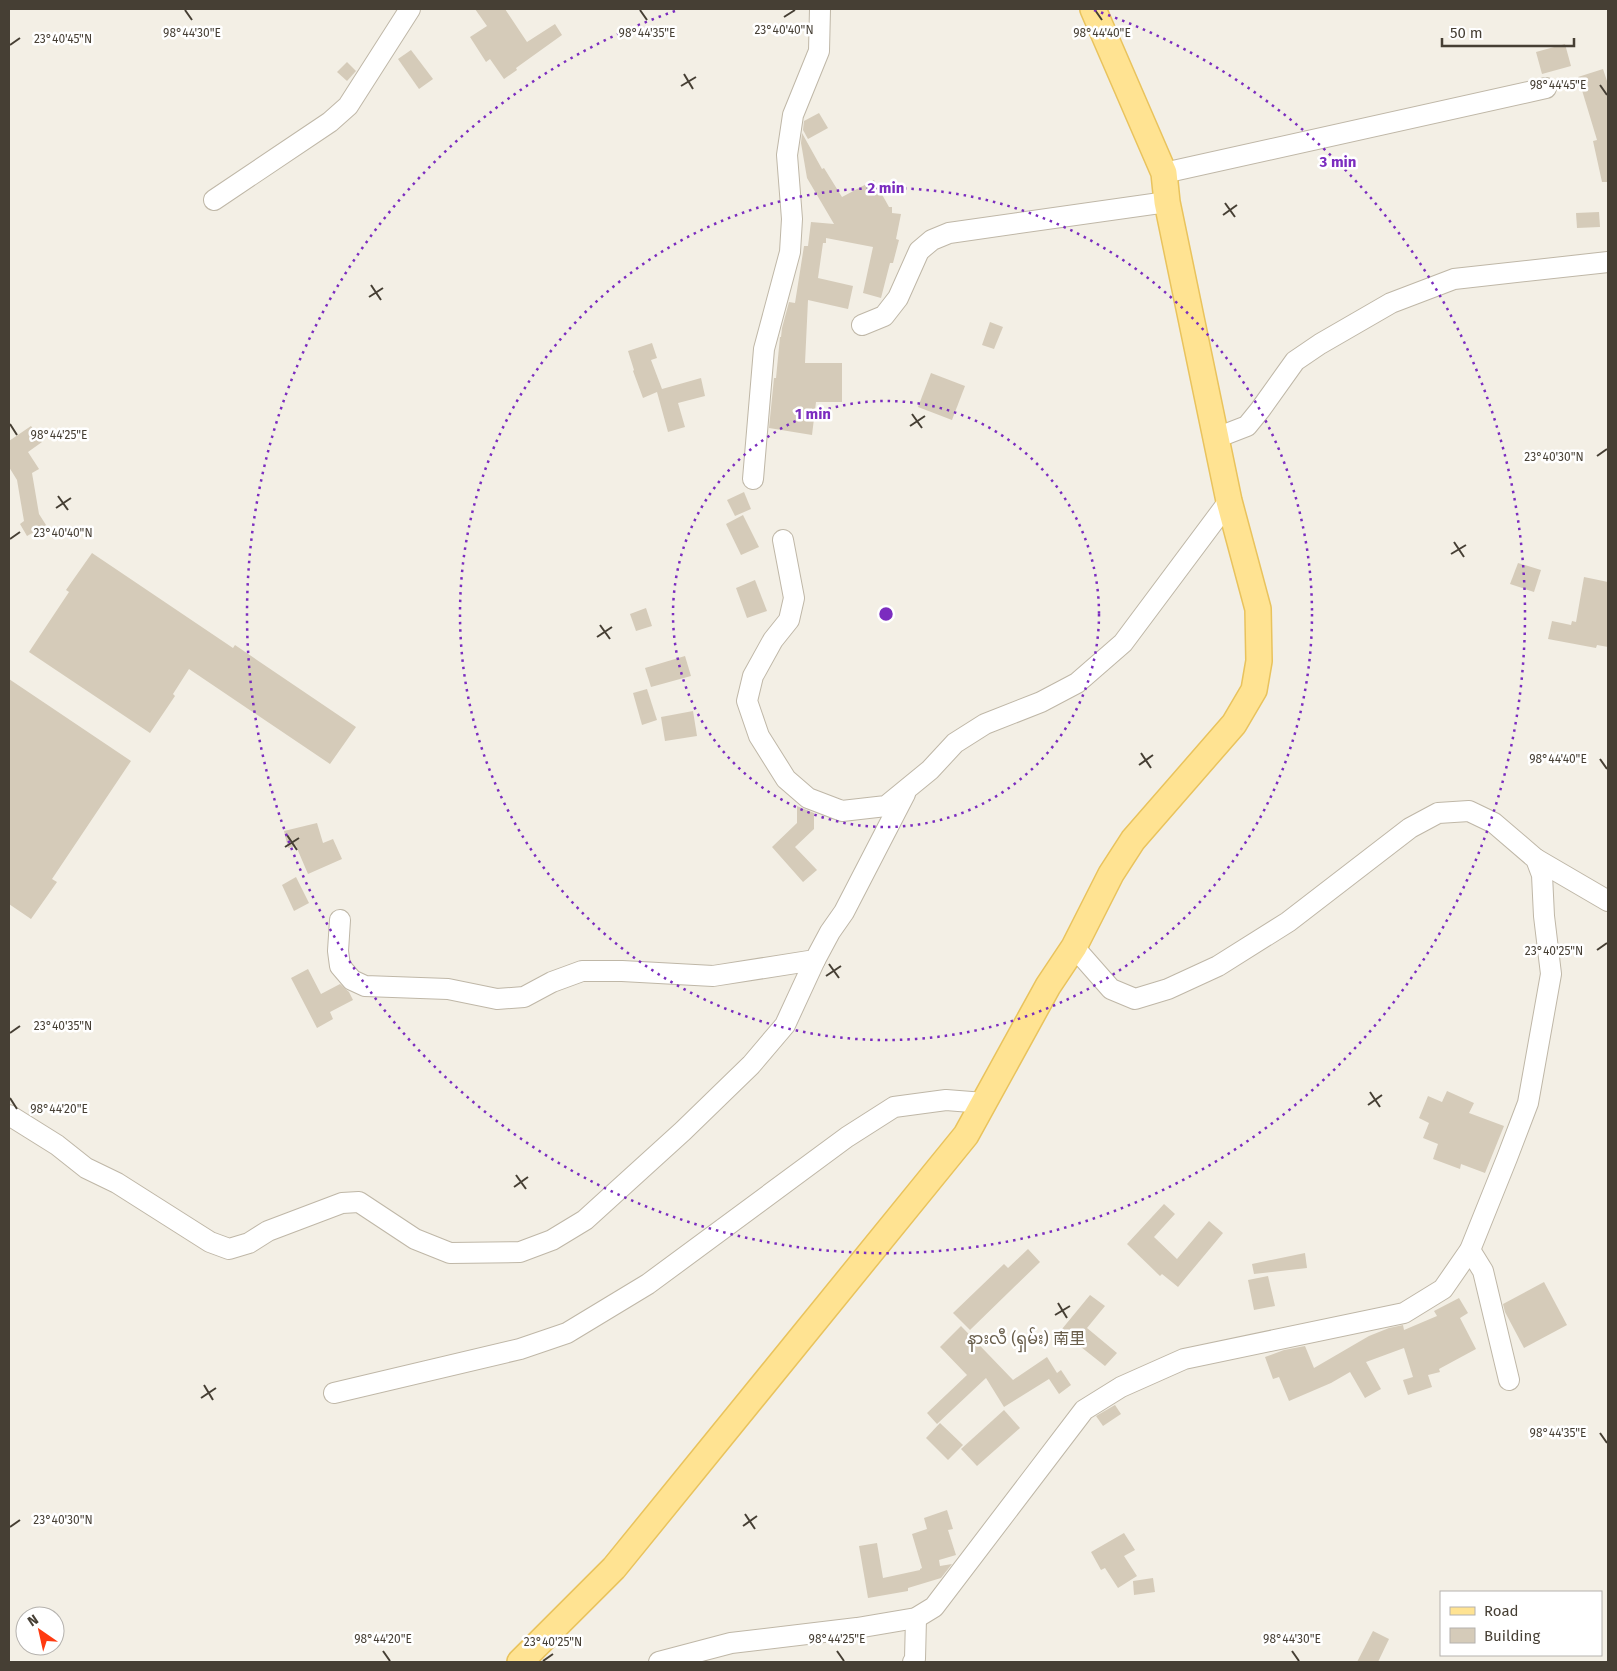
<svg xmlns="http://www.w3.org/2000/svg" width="1617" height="1671" font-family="'Fira Sans','Noto Sans SC','Noto Sans Myanmar',sans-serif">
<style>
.building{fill:#d5cbb9}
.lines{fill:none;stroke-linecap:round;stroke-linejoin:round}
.minor-casing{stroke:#bfb7a7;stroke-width:22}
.major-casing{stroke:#e9c35d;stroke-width:28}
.minor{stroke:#fff;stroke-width:20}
.major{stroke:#ffe392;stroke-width:25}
.ticks{fill:none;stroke:#463f34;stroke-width:2}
.ring{fill:none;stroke:#7b2cbf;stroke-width:2.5;stroke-dasharray:2.5 5}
.labels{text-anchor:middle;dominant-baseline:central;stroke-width:5;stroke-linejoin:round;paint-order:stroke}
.quarter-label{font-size:16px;fill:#695e4b;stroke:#fff}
.ticks-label{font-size:12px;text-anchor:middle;fill:#463f34;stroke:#fff;stroke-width:5;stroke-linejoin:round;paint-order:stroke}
.centre{fill:#7b2cbf;stroke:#fff;stroke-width:2.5}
.ring-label{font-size:15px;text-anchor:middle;font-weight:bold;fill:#7b2cbf;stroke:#fff;stroke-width:5;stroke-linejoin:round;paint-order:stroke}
</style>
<rect width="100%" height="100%" fill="#f3efe5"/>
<!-- building -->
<g class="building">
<path d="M475 9H505L527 42 555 24 562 35 516 68 517 70 504 79 490 59 486 62 470 37 487 26Z"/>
<path d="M1565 44 1571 66 1542 74 1536 52Z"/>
<path d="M411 50 433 79 419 89 398 59Z"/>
<path d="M347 62 356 71 347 81 337 72Z"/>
<path d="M1603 69 1608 84V182H1602L1593 141 1597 140 1578 77Z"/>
<path d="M819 113 828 128 808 139 803 130 804 121Z"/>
<path d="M802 133 822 169 824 168 842 197 874 180 889 207H892V213L901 214 896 239 899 240 893 263H890L881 298 863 293 873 247 826 238V243H823L818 278 853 286 848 309 808 300 805 363H842V402H816L812 435 769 428 774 378H776L780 337H781L782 328 789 302 795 303 804 246H808L811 222 834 224 807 178 801 143Z"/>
<path d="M1599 212 1600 227 1577 228 1576 213Z"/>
<path d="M990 322 1003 327 994 349 982 345Z"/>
<path d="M652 343 657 358 651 360 662 389 701 378 705 396 678 403 685 427 668 432 657 392 643 398 633 371 634 370 628 351Z"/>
<path d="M931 373 965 386 952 420 918 407Z"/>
<path d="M31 426 42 442 28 452 39 469 32 473 39 514 46 525 27 536 20 524 24 521 17 480 9 467V441Z"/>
<path d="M744 492 751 509 735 516 727 500Z"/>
<path d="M743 515 759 547 741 555 726 524Z"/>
<path d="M92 553 233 648 235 645 356 727 330 764 189 669 173 694 175 696 150 733 29 652 69 592 66 590Z"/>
<path d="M1518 563 1541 570 1534 592 1510 584Z"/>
<path d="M1584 577 1608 582V647L1597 645 1596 648 1548 639 1552 621 1571 625 1572 621 1576 622Z"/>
<path d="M755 580 767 611 747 618 736 588Z"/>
<path d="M646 608 652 626 636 631 630 614Z"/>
<path d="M685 656 691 676 651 687 645 668Z"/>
<path d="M9 679 131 761 52 879 57 882 31 919 9 904Z"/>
<path d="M647 689 657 720 642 725 633 693Z"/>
<path d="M693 711 697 736 665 741 661 717Z"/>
<path d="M797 806 814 813V829L795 847 817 870 803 882 772 847 797 823Z"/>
<path d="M317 823 323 843 333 839 342 859 308 874 296 846 288 848 284 831Z"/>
<path d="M296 877 309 903 294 911 282 885Z"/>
<path d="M308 969 321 994 340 984 349 992 353 1000 330 1012 333 1019 317 1028 291 978Z"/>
<path d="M1447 1091 1474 1103 1469 1113 1504 1126 1485 1173 1461 1164 1460 1169 1433 1159 1438 1144 1423 1138 1429 1123 1419 1118 1428 1096 1442 1102Z"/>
<path d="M1164 1204 1175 1214 1154 1237 1177 1259 1209 1221 1223 1233 1178 1287 1162 1274 1160 1276 1127 1244Z"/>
<path d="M1028 1249 1040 1262 970 1330 953 1313 1004 1264 1008 1268Z"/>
<path d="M1305 1253 1307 1268 1254 1274 1252 1264Z"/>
<path d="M1268 1276 1275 1306 1254 1310 1248 1280Z"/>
<path d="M1544 1282 1567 1325 1524 1348 1505 1312 1503 1304Z"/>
<path d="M1090 1295 1105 1306 1087 1328 1117 1353 1105 1366 1076 1343 1077 1341 1062 1329Z"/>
<path d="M1459 1298 1468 1313 1460 1318 1476 1349 1439 1369 1440 1372 1428 1375 1432 1387 1408 1395 1403 1380 1413 1377 1404 1348 1366 1362 1381 1389 1365 1398 1350 1372 1331 1383 1289 1401 1279 1377 1273 1379 1265 1357 1284 1350 1305 1346 1314 1368 1369 1336 1389 1328 1403 1325 1404 1330 1437 1316 1434 1311Z"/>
<path d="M961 1326 1013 1380 1047 1357 1057 1373 1061 1370 1071 1385 1059 1394 1049 1379 1004 1407 986 1378 937 1424 927 1413 967 1375 940 1347Z"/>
<path d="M1115 1405 1121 1414 1103 1426 1096 1416Z"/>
<path d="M1004 1410 1020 1428 977 1466 961 1449Z"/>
<path d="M940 1423 963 1445 948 1460 926 1438Z"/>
<path d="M947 1510 953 1529 948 1530 956 1555 939 1560 940 1566 952 1564 941 1578 908 1588V1591L868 1598 859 1546 877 1543 883 1578 920 1570V1569L922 1568 912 1534 927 1529 924 1518Z"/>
<path d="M1124 1533 1135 1550 1124 1556 1137 1576 1118 1588 1105 1568 1101 1570 1091 1552Z"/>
<path d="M1153 1578 1155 1592 1134 1595 1133 1581Z"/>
<path d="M1373 1631 1389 1639 1378 1662H1357Z"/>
</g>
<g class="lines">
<defs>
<g id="minor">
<path d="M1164 173 1546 88"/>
<path d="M214 200 330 122 348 106 410 9"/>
<path d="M862 325 884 316 898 298 919 251 932 240 949 233 1167 202"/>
<path d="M1216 438 1247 426 1260 410 1295 361 1320 344 1391 303 1454 279 1608 262"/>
<path d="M753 479 764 349 790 252 792 219 787 155 793 115 819 51 820 9"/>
<path d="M783 540 794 598 789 620 773 640 753 676 747 701 759 736 786 779 808 798 842 811 886 806 930 770 955 743 985 724 1041 702 1077 683 1123 643 1229 501"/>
<path d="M1536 859 1608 901"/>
<path d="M340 920 338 951 340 966 352 980 365 986 448 989 497 999 524 997 552 982 582 971H622L713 976 815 960 830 932 844 912 905 794"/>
<path d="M9 1115 57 1145 86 1168 117 1183 210 1242 229 1249 249 1243 268 1231 342 1203 359 1202 415 1239 450 1253 520 1252 552 1240 585 1220 683 1131 751 1065 785 1025 815 960"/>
<path d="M1470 1250 1483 1271 1509 1380"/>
<path d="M334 1393 520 1349 567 1333 648 1284 847 1137 894 1107 946 1100 984 1103"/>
<path d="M659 1662 731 1643 857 1628 916 1618 934 1607 1084 1410 1121 1387 1184 1359 1404 1313 1443 1289 1470 1250 1507 1158 1528 1103 1551 974 1544 916 1542 875 1536 859 1494 823 1469 811 1438 813 1410 828 1288 922 1218 966 1168 989 1135 999 1111 989 1074 947"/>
<path d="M913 1662 915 1659 916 1618"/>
</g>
<path id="major" d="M520 1662 614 1568 966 1135 1048 986 1074 947 1111 874 1133 840 1234 724 1254 690 1259 661 1258 609 1229 501 1167 202 1164 173 1093 9"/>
</defs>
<!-- minor casing -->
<use href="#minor" class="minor-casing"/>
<!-- major casing -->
<use href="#major" class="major-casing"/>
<!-- minor -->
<use href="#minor" class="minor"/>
<!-- major -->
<use href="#major" class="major"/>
</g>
<!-- ticks -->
<path class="ticks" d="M185 10 192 20M640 10 647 20M1095 10 1102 20M784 17 795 10M10 45 20 38M684 74 693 89M1600 85 1607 95M681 86 696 77M1225 203 1235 217M1223 215 1237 205M371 285 381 300M369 297 383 288M912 414 922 428M10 424 17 435M910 426 925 416M1597 456 1607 449M58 496 68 510M56 508 71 498M10 539 20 532M1454 542 1464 557M1451 554 1466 545M600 625 610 639M597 637 612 627M1141 753 1151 768M1600 759 1607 769M1139 765 1153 755M287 835 297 850M285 847 299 838M1597 950 1607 943M829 964 839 978M826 976 841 966M10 1033 20 1026M1370 1092 1380 1107M10 1098 17 1109M1368 1105 1382 1095M516 1175 526 1189M514 1187 528 1177M1058 1303 1067 1318M1055 1315 1070 1306M204 1385 213 1400M201 1398 216 1388M1600 1433 1607 1443M745 1514 755 1529M743 1526 757 1516M10 1527 20 1520M383 1651 390 1661M837 1651 844 1661M1292 1651 1299 1661M543 1661 553 1654"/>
<!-- distance rings -->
<g class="ring">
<circle cx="886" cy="614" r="213"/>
<circle cx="886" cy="614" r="426"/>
<path d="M1094 10A639 639 0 1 1 678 10"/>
</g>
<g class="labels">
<!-- quarter labels -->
<g class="quarter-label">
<text x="1026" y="1338">နားလီ (ရှမ်း) 南里</text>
</g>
</g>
<g class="ticks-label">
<text x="784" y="34">23°40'40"N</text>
<text x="192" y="37">98°44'30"E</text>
<text x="647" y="37">98°44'35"E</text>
<text x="1102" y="37">98°44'40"E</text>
<text x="63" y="43">23°40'45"N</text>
<text x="1558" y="89">98°44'45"E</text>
<text x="59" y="439">98°44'25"E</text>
<text x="1554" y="461">23°40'30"N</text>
<text x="63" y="537">23°40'40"N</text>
<text x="1558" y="763">98°44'40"E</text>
<text x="1554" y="955">23°40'25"N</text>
<text x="63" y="1030">23°40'35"N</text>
<text x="59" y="1113">98°44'20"E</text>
<text x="1558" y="1437">98°44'35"E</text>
<text x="63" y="1524">23°40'30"N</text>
<text x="383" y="1643">98°44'20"E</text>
<text x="837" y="1643">98°44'25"E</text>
<text x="1292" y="1643">98°44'30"E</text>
<text x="553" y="1646">23°40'25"N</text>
</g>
<circle cx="886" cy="614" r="8" class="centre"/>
<g class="ring-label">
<text x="1338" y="167">3 min</text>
<text x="886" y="193">2 min</text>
<text x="813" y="419">1 min</text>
</g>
<!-- border -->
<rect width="1617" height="1671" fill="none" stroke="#463f34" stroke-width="20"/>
<!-- legend -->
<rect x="1440" y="1591" width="162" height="65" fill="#ffffff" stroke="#b5b2ae"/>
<rect x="1450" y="1607" width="25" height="8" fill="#ffe392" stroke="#b5b2ae"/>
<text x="1484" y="1616" font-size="15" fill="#463f34">Road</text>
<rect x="1450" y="1628" width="25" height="15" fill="#d5cbb9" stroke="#b5b2ae"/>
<text x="1484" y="1641" font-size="15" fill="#463f34">Building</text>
<!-- north arrow -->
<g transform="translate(40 1631) rotate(326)"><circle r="24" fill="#ffffff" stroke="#b5b2ae"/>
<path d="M0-4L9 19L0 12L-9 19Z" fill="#ff3a10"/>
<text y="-8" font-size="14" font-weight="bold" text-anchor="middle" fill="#463f34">N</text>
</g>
<!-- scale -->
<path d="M1442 38v8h132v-8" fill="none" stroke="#463f34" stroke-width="2.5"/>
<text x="1450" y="38" font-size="15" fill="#463f34" stroke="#ffffff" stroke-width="4" paint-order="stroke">50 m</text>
</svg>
